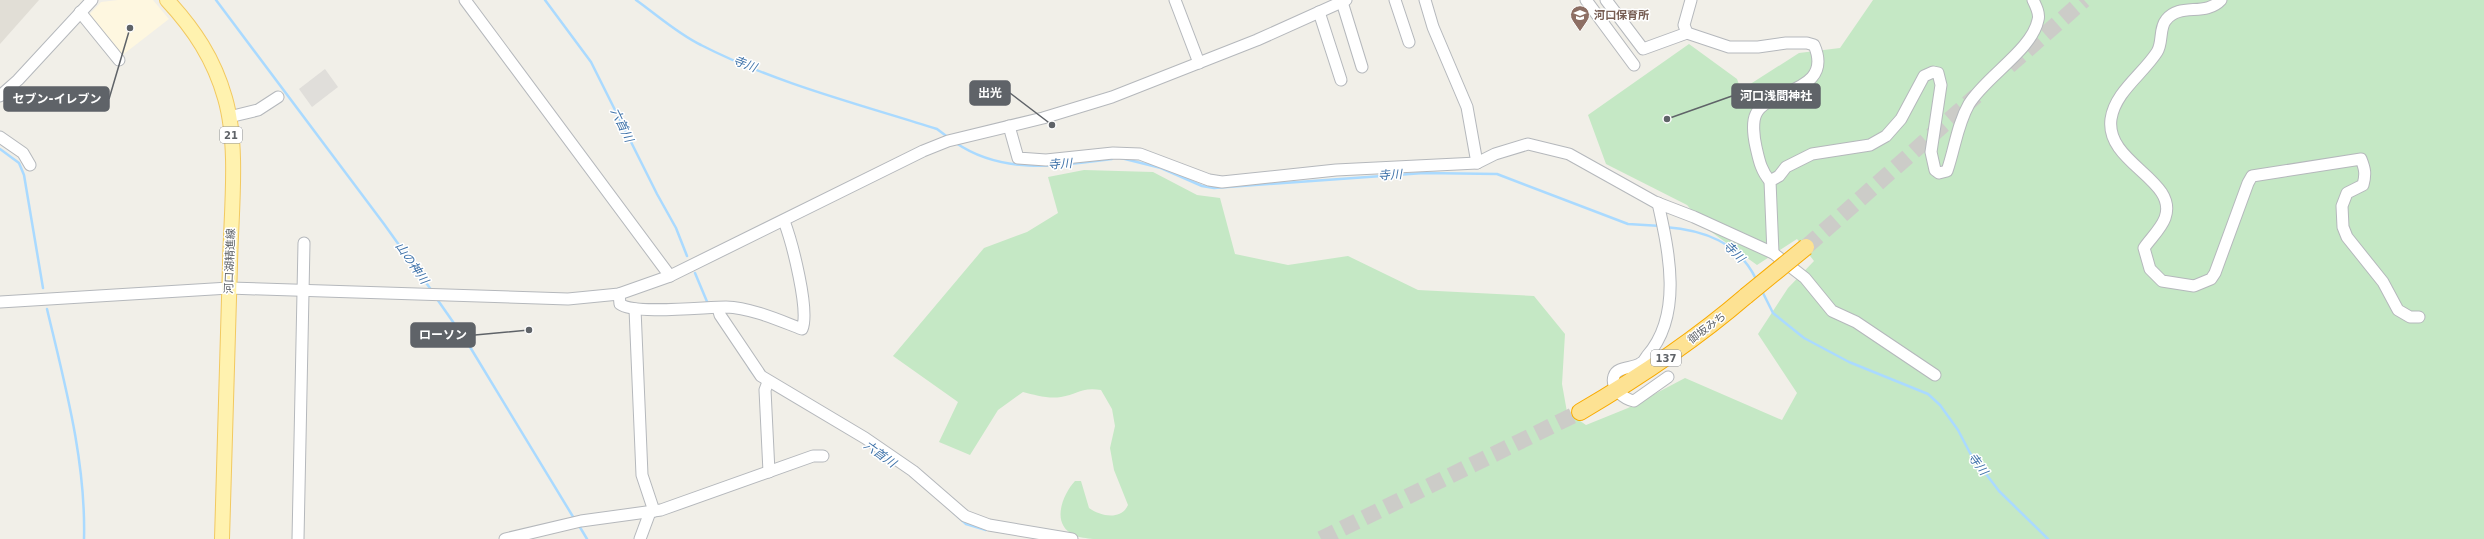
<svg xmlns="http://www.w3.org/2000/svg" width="2484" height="539" font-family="'DejaVu Sans','Noto Sans JP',sans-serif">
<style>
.commercial{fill:#fef7e0}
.industrial{fill:#e0deda}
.education{fill:#e1ded6}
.green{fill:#c5e8c5}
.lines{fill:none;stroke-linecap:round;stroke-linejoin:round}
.stream{stroke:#aadaff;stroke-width:2.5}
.highway-tunnel{stroke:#ccccc8;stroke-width:16;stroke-dasharray:16 8;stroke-linecap:butt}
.minor-casing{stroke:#b5b8bc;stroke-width:13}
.major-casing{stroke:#f2c960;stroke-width:16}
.highway-casing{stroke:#f9ab00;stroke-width:18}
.minor{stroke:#fff;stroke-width:11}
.major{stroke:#fff2af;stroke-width:14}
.highway{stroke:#fde293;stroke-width:16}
.highway-bridge-casing{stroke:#f9ab00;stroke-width:18;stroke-linecap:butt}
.highway-bridge{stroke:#fde293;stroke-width:16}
.labels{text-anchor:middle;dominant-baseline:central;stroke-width:3;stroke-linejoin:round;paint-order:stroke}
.shield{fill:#fff;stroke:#8f9295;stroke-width:1}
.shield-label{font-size:10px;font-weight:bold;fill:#5f6368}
.education-label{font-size:11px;font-weight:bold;fill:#785e54;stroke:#fff;text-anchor:start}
.street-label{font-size:11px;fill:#5f6368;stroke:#fff}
.water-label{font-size:12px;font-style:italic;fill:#4174aa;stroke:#fff}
.leader{fill:none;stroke:#5f6368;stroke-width:1.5}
.callout-dot{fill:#5f6368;stroke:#fff;stroke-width:1.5}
.callout{fill:#5f6368;stroke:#5f6368;stroke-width:1.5}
.callout-label{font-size:12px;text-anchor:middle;font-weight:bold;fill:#fff}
</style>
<rect width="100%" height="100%" fill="#f1efe8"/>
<!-- commercial -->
<path class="commercial" d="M118 0H153L169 19 120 57 88 16 101 2Z"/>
<!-- industrial -->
<path class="industrial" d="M325 69 338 87 312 107 299 89Z"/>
<!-- education -->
<path class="education" d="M0 0H39L0 44Z"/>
<!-- green -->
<path class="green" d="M1873 0H2484V539H1093C1087 538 1079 538 1074 535 1050 524 1063 494 1075 481H1081L1089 508C1100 516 1121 521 1128 505L1114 470 1110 448 1115 426 1112 409 1101 390C1080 387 1077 395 1061 397 1048 399 1035 395 1023 392L998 410 970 455 939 442 958 402 893 356 984 248 1027 232 1058 213 1048 177 1084 170 1153 172 1197 195 1220 198 1235 254 1288 265 1348 256 1418 290 1534 296 1565 334 1562 384 1567 412 1586 425 1628 408 1685 378 1782 420 1797 393 1758 334 1788 288 1814 261 1797 239 1757 265 1710 231 1687 205 1606 164 1588 115 1689 44 1737 79 1741 90 1799 53 1840 48Z"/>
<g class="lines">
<!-- stream -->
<g class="stream">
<path d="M216 0 384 224 432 291"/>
<path d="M545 0 591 62 657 194 676 228 687 256"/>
<path d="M636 0C657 15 678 34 701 45 775 83 858 104 937 129L949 138"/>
<path d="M956 143C1003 175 1059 166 1112 159"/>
<path d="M0 149 19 163 24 175 43 288"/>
<path d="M1121 158 1161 168 1202 186 1214 188 1424 173 1497 174 1628 224 1661 226"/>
<path d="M1665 227C1704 230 1738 242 1756 279"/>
<path d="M695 273 708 304"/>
<path d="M1762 291 1773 313 1804 338 1849 362 1928 394 1940 405 1958 430 1970 453 1999 491 2048 539"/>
<path d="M437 299 467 342 575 520"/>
<path d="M47 309C65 385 86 461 84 539"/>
<path d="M749 368 756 377"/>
<path d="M953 512 966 524 986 530"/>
<path d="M578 524 587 539"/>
</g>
<!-- highway-tunnel -->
<g class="highway-tunnel">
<path d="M2009 66 2084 0"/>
<path d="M1806 247 1976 96"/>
<path d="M1321 539 1580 412"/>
</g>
<defs>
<g id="minor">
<path d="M465 0 670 276"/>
<path d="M1175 0 1199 63"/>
<path d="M1395 0 1409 42"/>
<path d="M1425 0 1433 27 1467 107 1477 163"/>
<path d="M1586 0 1634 65"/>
<path d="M1606 0 1643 49 1687 33 1729 47H1758L1786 43H1807L1814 45C1835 93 1767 89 1756 114 1752 122 1754 138 1756 147 1759 160 1761 171 1770 181"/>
<path d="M2221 0C2205 17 2180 2 2166 20 2159 28 2163 43 2157 52 2143 74 2115 92 2111 119 2105 163 2179 180 2165 218 2161 229 2150 239 2144 248L2150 269 2162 281 2194 286 2211 279 2215 273 2248 183 2252 176 2361 159C2365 169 2366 174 2363 185L2347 193 2342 206 2343 227 2347 237 2383 282 2398 310 2410 317H2419"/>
<path d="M1342 2 1362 67"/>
<path d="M80 12 119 60"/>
<path d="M1319 12 1341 80"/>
<path d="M1687 33 1684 25 1691 0"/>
<path d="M0 96 18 80 92 0"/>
<path d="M229 117 258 110 278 97"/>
<path d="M1009 126 1018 158 1046 160 1113 153 1140 154 1209 180 1222 182 1336 170 1477 163 1495 154 1528 144 1569 154 1655 202 1694 217 1773 253 1805 278 1832 311 1856 322 1935 375"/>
<path d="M0 137 23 153 30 165"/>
<path d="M1658 203C1669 252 1683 315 1647 356 1645 359 1643 362 1641 363 1634 369 1617 366 1614 376 1610 388 1624 399 1634 401L1668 377"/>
<path d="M1773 253 1770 181 1779 176 1786 167 1812 154 1870 145 1886 136 1901 119 1924 76 1933 72 1938 73 1941 85 1931 152 1935 170 1939 173 1947 171C1955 148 1957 125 1969 104 1985 77 2032 50 2038 20 2040 14 2036 6 2033 0"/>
<path d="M619 294 620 304C634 315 705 307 726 307 752 308 778 320 802 329 810 311 792 242 784 221"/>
<path d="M0 302 229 288 568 299 619 294 670 276 923 151 948 141 1043 118 1112 97 1257 40 1346 0"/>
<path d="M718 308 720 315 761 376 865 438 913 471 965 516 989 525 1072 539"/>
<path d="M635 309 642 475 654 511"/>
<path d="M768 382 765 390 769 472"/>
<path d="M298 539 304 243"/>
<path d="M505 539 581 521 661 510 813 456H823"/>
<path d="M640 539 650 512"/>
</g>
<path id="major" d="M167 0C194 29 214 59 225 98 239 146 231 213 230 264 227 355 225 447 222 539"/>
<path id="highway" d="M1580 412C1638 378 1695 340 1746 296"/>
</defs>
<!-- minor casing -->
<use href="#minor" class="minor-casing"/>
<!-- major casing -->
<use href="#major" class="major-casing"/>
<!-- highway casing -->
<use href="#highway" class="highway-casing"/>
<!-- minor -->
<use href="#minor" class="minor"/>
<!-- major -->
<use href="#major" class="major"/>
<!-- highway -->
<use href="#highway" class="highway"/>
<defs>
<path id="highway-bridge" d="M1746 296 1806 247"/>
</defs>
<!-- highway-bridge casing -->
<use href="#highway-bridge" class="highway-bridge-casing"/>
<!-- highway-bridge -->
<use href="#highway-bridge" class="highway-bridge"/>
</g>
<!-- icons -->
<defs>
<symbol id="school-pin" viewBox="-11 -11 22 30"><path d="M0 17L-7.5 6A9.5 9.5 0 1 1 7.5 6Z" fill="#8d6e63" stroke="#fff"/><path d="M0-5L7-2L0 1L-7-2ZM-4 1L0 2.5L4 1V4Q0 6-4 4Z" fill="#fff"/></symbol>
</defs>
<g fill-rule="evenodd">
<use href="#school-pin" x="1569" y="4" width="22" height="30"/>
</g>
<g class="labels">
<!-- shield labels -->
<g class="shield">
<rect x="220" y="127" width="22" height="16" rx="3"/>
<rect x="1651" y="350" width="30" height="16" rx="3"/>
</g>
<g class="shield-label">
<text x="231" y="135">21</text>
<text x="1666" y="358">137</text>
</g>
<!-- education labels -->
<g class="education-label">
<text x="1594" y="15">河口保育所</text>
</g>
<!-- street labels -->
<g class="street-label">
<text transform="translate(230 261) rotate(-88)">河口湖精進線</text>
<text transform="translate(1707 328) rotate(-37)">御坂みち</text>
</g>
<!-- water labels -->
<g class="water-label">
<text transform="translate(745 64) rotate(21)">寺川</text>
<text transform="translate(622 125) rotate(64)">六首川</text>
<text transform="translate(1060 164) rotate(-4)">寺川</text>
<text transform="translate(1390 175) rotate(-4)">寺川</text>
<text transform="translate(1734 252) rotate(45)">寺川</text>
<text transform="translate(412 263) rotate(55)">山の神川</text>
<text transform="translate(880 454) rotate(36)">六首川</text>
<text transform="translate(1978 464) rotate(54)">寺川</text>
</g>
</g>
<!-- callouts -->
<path class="leader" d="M1052 125L1010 93M1667 119L1732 96M130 28L109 99M529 330L475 335"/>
<g class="callout-dot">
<circle cx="1052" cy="125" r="4"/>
<circle cx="1667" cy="119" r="4"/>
<circle cx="130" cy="28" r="4"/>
<circle cx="529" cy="330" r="4"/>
</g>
<g class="callout">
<rect x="970" y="81" width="40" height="24" rx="4"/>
<rect x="1732" y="84" width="88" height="24" rx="4"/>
<rect x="4" y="87" width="105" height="24" rx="4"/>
<rect x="411" y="323" width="64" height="24" rx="4"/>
</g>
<g class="callout-label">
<text x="990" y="97">出光</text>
<text x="1776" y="100">河口浅間神社</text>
<text x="57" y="103">セブン-イレブン</text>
<text x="443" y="339">ローソン</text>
</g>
</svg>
